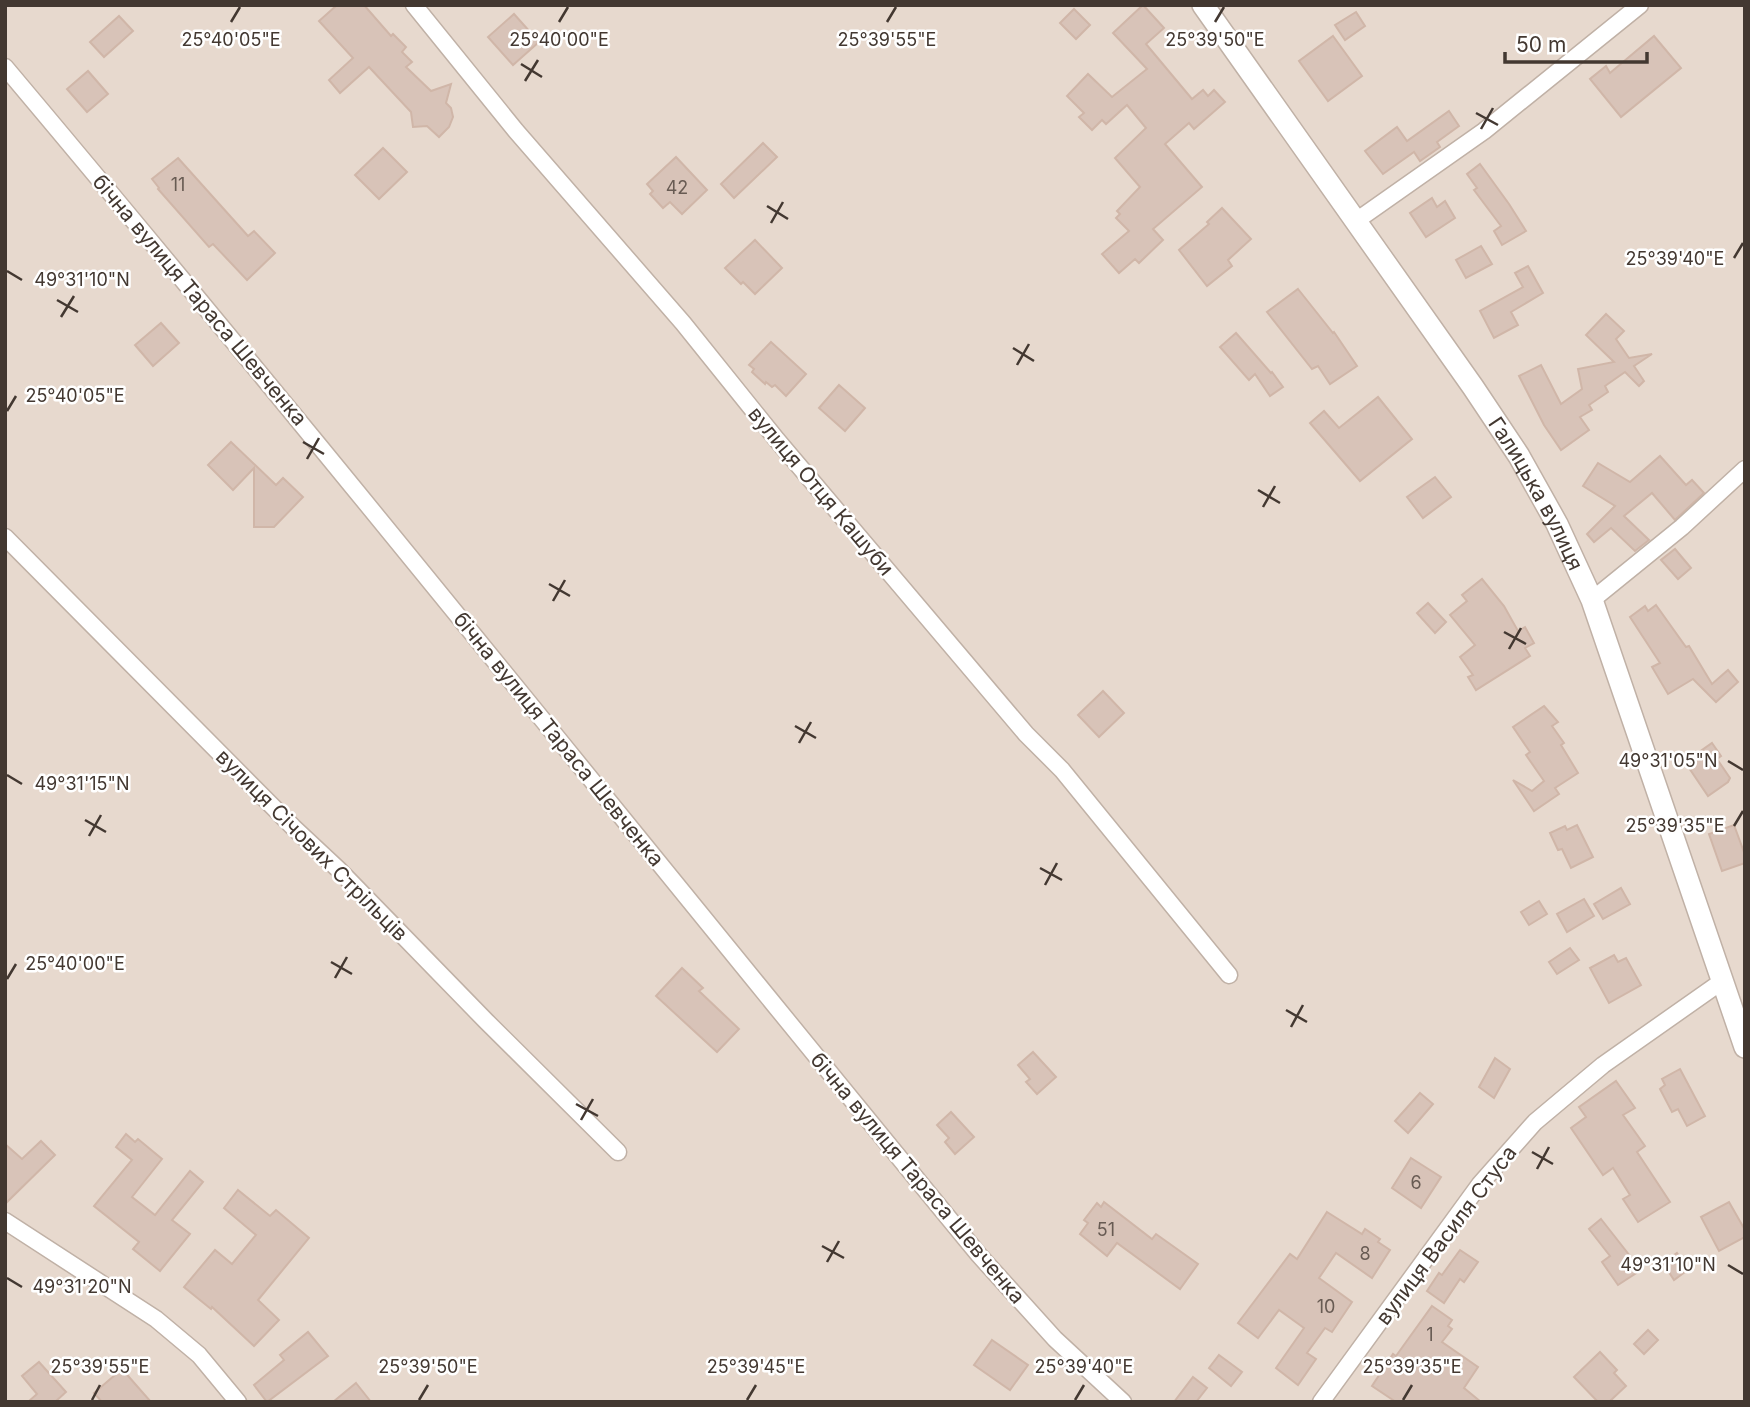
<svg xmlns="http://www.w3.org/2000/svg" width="1750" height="1407" font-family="Inter,sans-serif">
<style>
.residential{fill:#e7d9ce}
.building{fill:#d8c3b8;stroke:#d0b6a8;stroke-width:2}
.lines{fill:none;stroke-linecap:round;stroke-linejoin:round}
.minor-casing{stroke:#c0b1a6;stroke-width:19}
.tertiary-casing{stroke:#c0b1a6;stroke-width:24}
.minor{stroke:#fff;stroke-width:16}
.tertiary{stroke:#fff;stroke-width:21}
.ticks{fill:none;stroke:#433831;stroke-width:2.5}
.labels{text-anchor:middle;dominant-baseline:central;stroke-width:5;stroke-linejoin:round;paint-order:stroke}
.number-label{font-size:18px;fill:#685b53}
.street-label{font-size:21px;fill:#433831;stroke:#fff}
.ticks-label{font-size:18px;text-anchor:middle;fill:#433831;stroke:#fff;stroke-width:5;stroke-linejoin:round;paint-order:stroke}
</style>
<rect width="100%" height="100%" fill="#f2e8e1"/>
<!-- residential -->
<rect class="residential" x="5" y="5" width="1740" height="1397"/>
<!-- building -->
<g class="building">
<path d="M337 5H364L391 36 393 34 406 47 402 52 412 62 406 67 431 91 451 84 446 103 451 108 453 117 449 127 439 137 427 126 413 127 411 112 369 67 340 93 329 80 353 58 319 21Z"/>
<path d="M1143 5 1164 28 1146 44 1192 99 1203 90 1208 96 1214 90 1225 102 1194 129 1189 123 1165 144 1202 187 1153 229 1163 240 1139 263 1135 259 1119 273 1102 254 1129 231 1116 218 1120 214 1117 211 1140 187 1115 158 1146 128 1127 105 1106 124 1102 120 1092 130 1079 117 1084 113 1067 96 1088 74 1112 97 1147 69 1113 33Z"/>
<path d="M1074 9 1090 25 1076 39 1060 23Z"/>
<path d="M1356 12 1365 26 1345 40 1335 25Z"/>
<path d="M514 14 539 42 513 65 488 37Z"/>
<path d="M119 16 133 31 104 57 90 42Z"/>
<path d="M1333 36 1362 76 1328 101 1299 61Z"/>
<path d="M1654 36 1681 68 1621 117 1590 79 1606 66 1610 73Z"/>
<path d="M88 71 108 94 87 112 67 89Z"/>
<path d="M1449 111 1459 126 1437 142 1440 147 1420 161 1414 152 1383 174 1365 151 1397 127 1407 141Z"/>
<path d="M763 143 777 157 734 198 721 184Z"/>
<path d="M383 148 407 172 379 199 355 175Z"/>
<path d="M676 157 707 190 682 214 670 202 663 208 650 194 653 191 647 184Z"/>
<path d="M178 158 248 236 254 231 275 253 247 280 213 244 209 247 158 189 159 188 152 179Z"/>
<path d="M1480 164 1509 204 1526 231 1502 245 1494 231 1501 226 1474 190 1477 188 1467 174Z"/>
<path d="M1432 198 1437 207 1445 201 1455 218 1426 237 1410 213Z"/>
<path d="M1222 208 1251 239 1228 260 1232 266 1207 286 1179 250 1209 224 1207 222Z"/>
<path d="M755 240 782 268 755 294 743 282 741 284 725 268Z"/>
<path d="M1481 246 1492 264 1466 278 1456 260Z"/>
<path d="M1528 266 1543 293 1511 312 1518 325 1494 338 1480 311 1523 287 1515 273Z"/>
<path d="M1298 289 1333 333 1334 332 1357 366 1330 384 1318 366 1312 369 1267 312Z"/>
<path d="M1606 314 1624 331 1616 339 1629 358 1652 354 1634 366 1644 381 1639 386 1625 372 1605 386 1608 392 1589 405 1592 410 1580 417 1589 430 1561 450 1544 425 1519 376 1541 365 1561 404 1582 389 1578 369 1614 362 1586 335Z"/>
<path d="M161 323 179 343 153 366 135 345Z"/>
<path d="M1236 333 1271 373 1272 372 1283 387 1270 396 1255 374 1249 380 1220 347Z"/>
<path d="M771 342 806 374 786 396 775 385 772 387 766 382 765 384 752 372 754 369 749 365Z"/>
<path d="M839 385 865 408 845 431 819 408Z"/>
<path d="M1378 397 1412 439 1360 481 1310 423 1324 411 1339 428Z"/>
<path d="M231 442 276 485 283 478 303 497 274 527H254V468L233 490 208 465Z"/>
<path d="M1660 456 1686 485 1692 480 1704 493 1675 520 1652 493 1624 516 1649 540 1635 551 1611 528 1594 542 1587 534 1615 506 1583 486 1598 463 1630 482Z"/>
<path d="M1435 477 1451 497 1423 518 1407 497Z"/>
<path d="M1675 549 1691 568 1678 579 1661 560Z"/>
<path d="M1482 579 1504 606 1518 631 1525 627 1534 643 1525 648 1530 656 1476 690 1468 677 1473 675 1460 657 1475 645 1450 615 1467 601 1462 595Z"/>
<path d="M1428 603 1446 622 1435 633 1417 613Z"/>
<path d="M1656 605 1686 647 1689 646 1712 684 1728 670 1738 682 1716 702 1693 679 1668 694 1652 667 1660 663 1630 617 1645 606 1648 611Z"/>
<path d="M1103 691 1124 713 1099 737 1078 715Z"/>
<path d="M1544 706 1558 722 1552 726 1564 743 1561 745 1578 773 1555 788 1559 794 1534 811 1513 780 1532 791 1544 781 1526 755 1530 752 1513 727Z"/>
<path d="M1712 743 1721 756 1717 759 1730 778 1728 782 1708 796 1685 762Z"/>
<path d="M1577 825 1593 857 1571 868 1562 849 1558 850 1550 833 1565 826 1567 830Z"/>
<path d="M1734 825 1745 855V863L1722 871 1709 834Z"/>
<path d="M1621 888 1630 904 1603 919 1594 904Z"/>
<path d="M1584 899 1594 916 1567 932 1557 914Z"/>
<path d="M1539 901 1547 914 1529 925 1521 912Z"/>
<path d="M1570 948 1579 960 1557 974 1549 962Z"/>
<path d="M1614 955 1618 962 1626 958 1641 985 1609 1003 1590 968Z"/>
<path d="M682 968 703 988 699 991 739 1029 717 1052 656 996Z"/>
<path d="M1033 1052 1056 1077 1037 1094 1026 1082 1030 1079 1018 1065Z"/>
<path d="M1495 1058 1510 1069 1494 1098 1479 1087Z"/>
<path d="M1680 1069 1705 1116 1687 1126 1678 1109 1672 1112 1660 1089 1665 1085 1662 1079Z"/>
<path d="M1616 1081 1635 1108 1623 1115 1645 1146 1637 1152 1670 1202 1638 1222 1623 1199 1630 1195 1613 1168 1603 1175 1571 1128 1586 1117 1579 1107Z"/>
<path d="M1420 1093 1433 1104 1408 1133 1395 1121Z"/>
<path d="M951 1112 974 1137 955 1154 945 1142 949 1138 937 1125Z"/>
<path d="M126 1134 135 1142 138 1139 162 1159 132 1197 155 1215 190 1171 203 1182 172 1220 190 1234 160 1271 133 1249 139 1242 94 1206 132 1160 116 1147Z"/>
<path d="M41 1141 55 1155 5 1204V1144L22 1159Z"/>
<path d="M1411 1158 1441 1177 1421 1208 1392 1188Z"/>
<path d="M238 1190 270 1216 276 1210 309 1238 258 1300 279 1320 254 1346 212 1307 211 1309 184 1287 215 1250 232 1264 256 1235 224 1208Z"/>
<path d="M1104 1202 1152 1239 1156 1234 1198 1264 1180 1289 1117 1243 1107 1256 1080 1234 1088 1223 1084 1220 1097 1203 1101 1207Z"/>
<path d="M1729 1202 1745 1230V1237L1719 1251 1701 1217Z"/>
<path d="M1327 1212 1362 1234 1365 1229 1380 1239 1378 1242 1390 1250 1372 1278 1336 1253 1319 1278 1352 1302 1332 1332 1325 1328 1307 1353 1316 1359 1298 1385 1276 1368 1304 1328 1279 1310 1258 1338 1238 1323 1290 1254 1297 1259Z"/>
<path d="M1601 1219 1641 1270 1618 1285 1602 1262 1610 1256 1589 1229Z"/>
<path d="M1460 1250 1478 1262 1464 1282 1460 1279 1444 1303 1427 1291 1439 1273 1442 1275Z"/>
<path d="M1677 1253 1689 1269 1674 1280 1663 1263Z"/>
<path d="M1432 1306 1452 1320 1448 1326 1452 1329 1442 1342 1478 1367 1464 1388 1481 1402H1396L1372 1386 1393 1354 1396 1356Z"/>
<path d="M1648 1330 1658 1340 1644 1354 1634 1344Z"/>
<path d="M308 1332 328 1356 267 1402 254 1385 284 1360 280 1355Z"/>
<path d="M992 1340 1028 1365 1010 1390 974 1365Z"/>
<path d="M1600 1352 1617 1370 1614 1373 1626 1386 1609 1402H1598L1574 1377Z"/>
<path d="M1219 1355 1242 1372 1231 1386 1209 1368Z"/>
<path d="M39 1362 66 1392 55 1402H28L37 1394 22 1376Z"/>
<path d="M122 1369 151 1402H102L94 1393Z"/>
<path d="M1193 1377 1207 1388 1196 1402H1174Z"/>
<path d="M356 1383 371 1402H333Z"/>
</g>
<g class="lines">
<defs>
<g id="minor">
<path d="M414 5 516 131 683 323 777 440 1026 734 1062 770 1229 975"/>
<path d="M5 67C335 459 654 860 979 1255L1055 1339 1123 1402"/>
<path d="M1356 221 1484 131 1640 5"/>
<path d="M5 537 293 827 338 869 486 1021 618 1152"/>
<path d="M1592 600 1682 527 1745 469"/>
<path d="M5 1221 156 1319 199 1355 238 1402"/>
<path d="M1321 1402 1480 1184 1535 1122 1603 1065 1721 982"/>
</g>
<g id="tertiary">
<path id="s1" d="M1203 5 1473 387 1519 456 1557 524 1592 600 1745 1047"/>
</g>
</defs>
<!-- minor casing -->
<use href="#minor" class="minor-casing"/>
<!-- tertiary casing -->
<use href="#tertiary" class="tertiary-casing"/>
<!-- minor -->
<use href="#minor" class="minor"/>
<!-- tertiary -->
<use href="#tertiary" class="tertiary"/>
</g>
<!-- ticks -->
<path class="ticks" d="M231 22 240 7M559 22 568 7M887 22 896 7M1215 22 1224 7M521 64 542 77M525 81 538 60M1476 113 1498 125M1481 129 1493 108M767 206 788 219M771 223 783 202M1734 258 1743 243M7 271 22 280M57 300 78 312M61 317 74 296M1013 348 1034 361M1017 365 1029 344M7 411 16 396M303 442 324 454M307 459 319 438M1258 490 1280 503M1263 507 1275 486M549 584 570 596M553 601 565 580M1504 632 1526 644M1509 649 1521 628M795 726 816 738M799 743 811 722M1728 761 1743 770M7 775 22 784M85 820 106 832M1734 826 1743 811M89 836 101 815M1040 868 1062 880M1045 885 1057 863M331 962 352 974M335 978 347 957M7 979 16 964M1286 1010 1307 1022M1291 1027 1303 1005M576 1104 598 1116M581 1120 593 1099M1532 1152 1553 1164M1537 1169 1549 1147M822 1246 844 1258M827 1262 839 1241M1728 1265 1743 1274M7 1278 22 1287M92 1400 100 1385M419 1400 428 1385M747 1400 756 1385M1075 1400 1084 1385M1403 1400 1412 1385"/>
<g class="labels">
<!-- number labels -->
<g class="number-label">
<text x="178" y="184">11</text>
<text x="677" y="187">42</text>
<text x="1416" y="1182">6</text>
<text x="1106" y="1229">51</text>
<text x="1365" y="1253">8</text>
<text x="1326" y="1306">10</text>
<text x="1430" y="1334">1</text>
</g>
<!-- street labels -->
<g class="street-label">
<text transform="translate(200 300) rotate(50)">бічна вулиця Тараса Шевченка</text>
<text transform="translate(821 491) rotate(50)">вулиця Отця Кашуби</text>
<text stroke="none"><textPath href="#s1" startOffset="592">Галицька вулиця</textPath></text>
<text transform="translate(559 739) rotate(51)">бічна вулиця Тараса Шевченка</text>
<text transform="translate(312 845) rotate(45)">вулиця Січових Стрільців</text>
<text transform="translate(918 1178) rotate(50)">бічна вулиця Тараса Шевченка</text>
<text transform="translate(1446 1235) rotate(-53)">вулиця Василя Стуса</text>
</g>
</g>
<g class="ticks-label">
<text x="231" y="46">25°40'05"E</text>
<text x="559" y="46">25°40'00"E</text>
<text x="887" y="46">25°39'55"E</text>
<text x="1215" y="46">25°39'50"E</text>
<text x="1675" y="265">25°39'40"E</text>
<text x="82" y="286">49°31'10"N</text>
<text x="75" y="402">25°40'05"E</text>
<text x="1668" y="767">49°31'05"N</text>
<text x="82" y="790">49°31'15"N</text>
<text x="1675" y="832">25°39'35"E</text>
<text x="75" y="970">25°40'00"E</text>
<text x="1668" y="1271">49°31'10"N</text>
<text x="82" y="1293">49°31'20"N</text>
<text x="100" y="1373">25°39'55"E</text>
<text x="428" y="1373">25°39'50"E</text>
<text x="756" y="1373">25°39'45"E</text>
<text x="1084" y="1373">25°39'40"E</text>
<text x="1412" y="1373">25°39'35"E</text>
</g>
<!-- border -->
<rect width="1750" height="1407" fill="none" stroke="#433831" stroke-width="14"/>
<!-- scale -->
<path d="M1505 52v10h142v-10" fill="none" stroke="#433831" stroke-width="3.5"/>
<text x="1516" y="52" font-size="21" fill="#433831" stroke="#ffffff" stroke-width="5" paint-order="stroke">50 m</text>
</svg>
